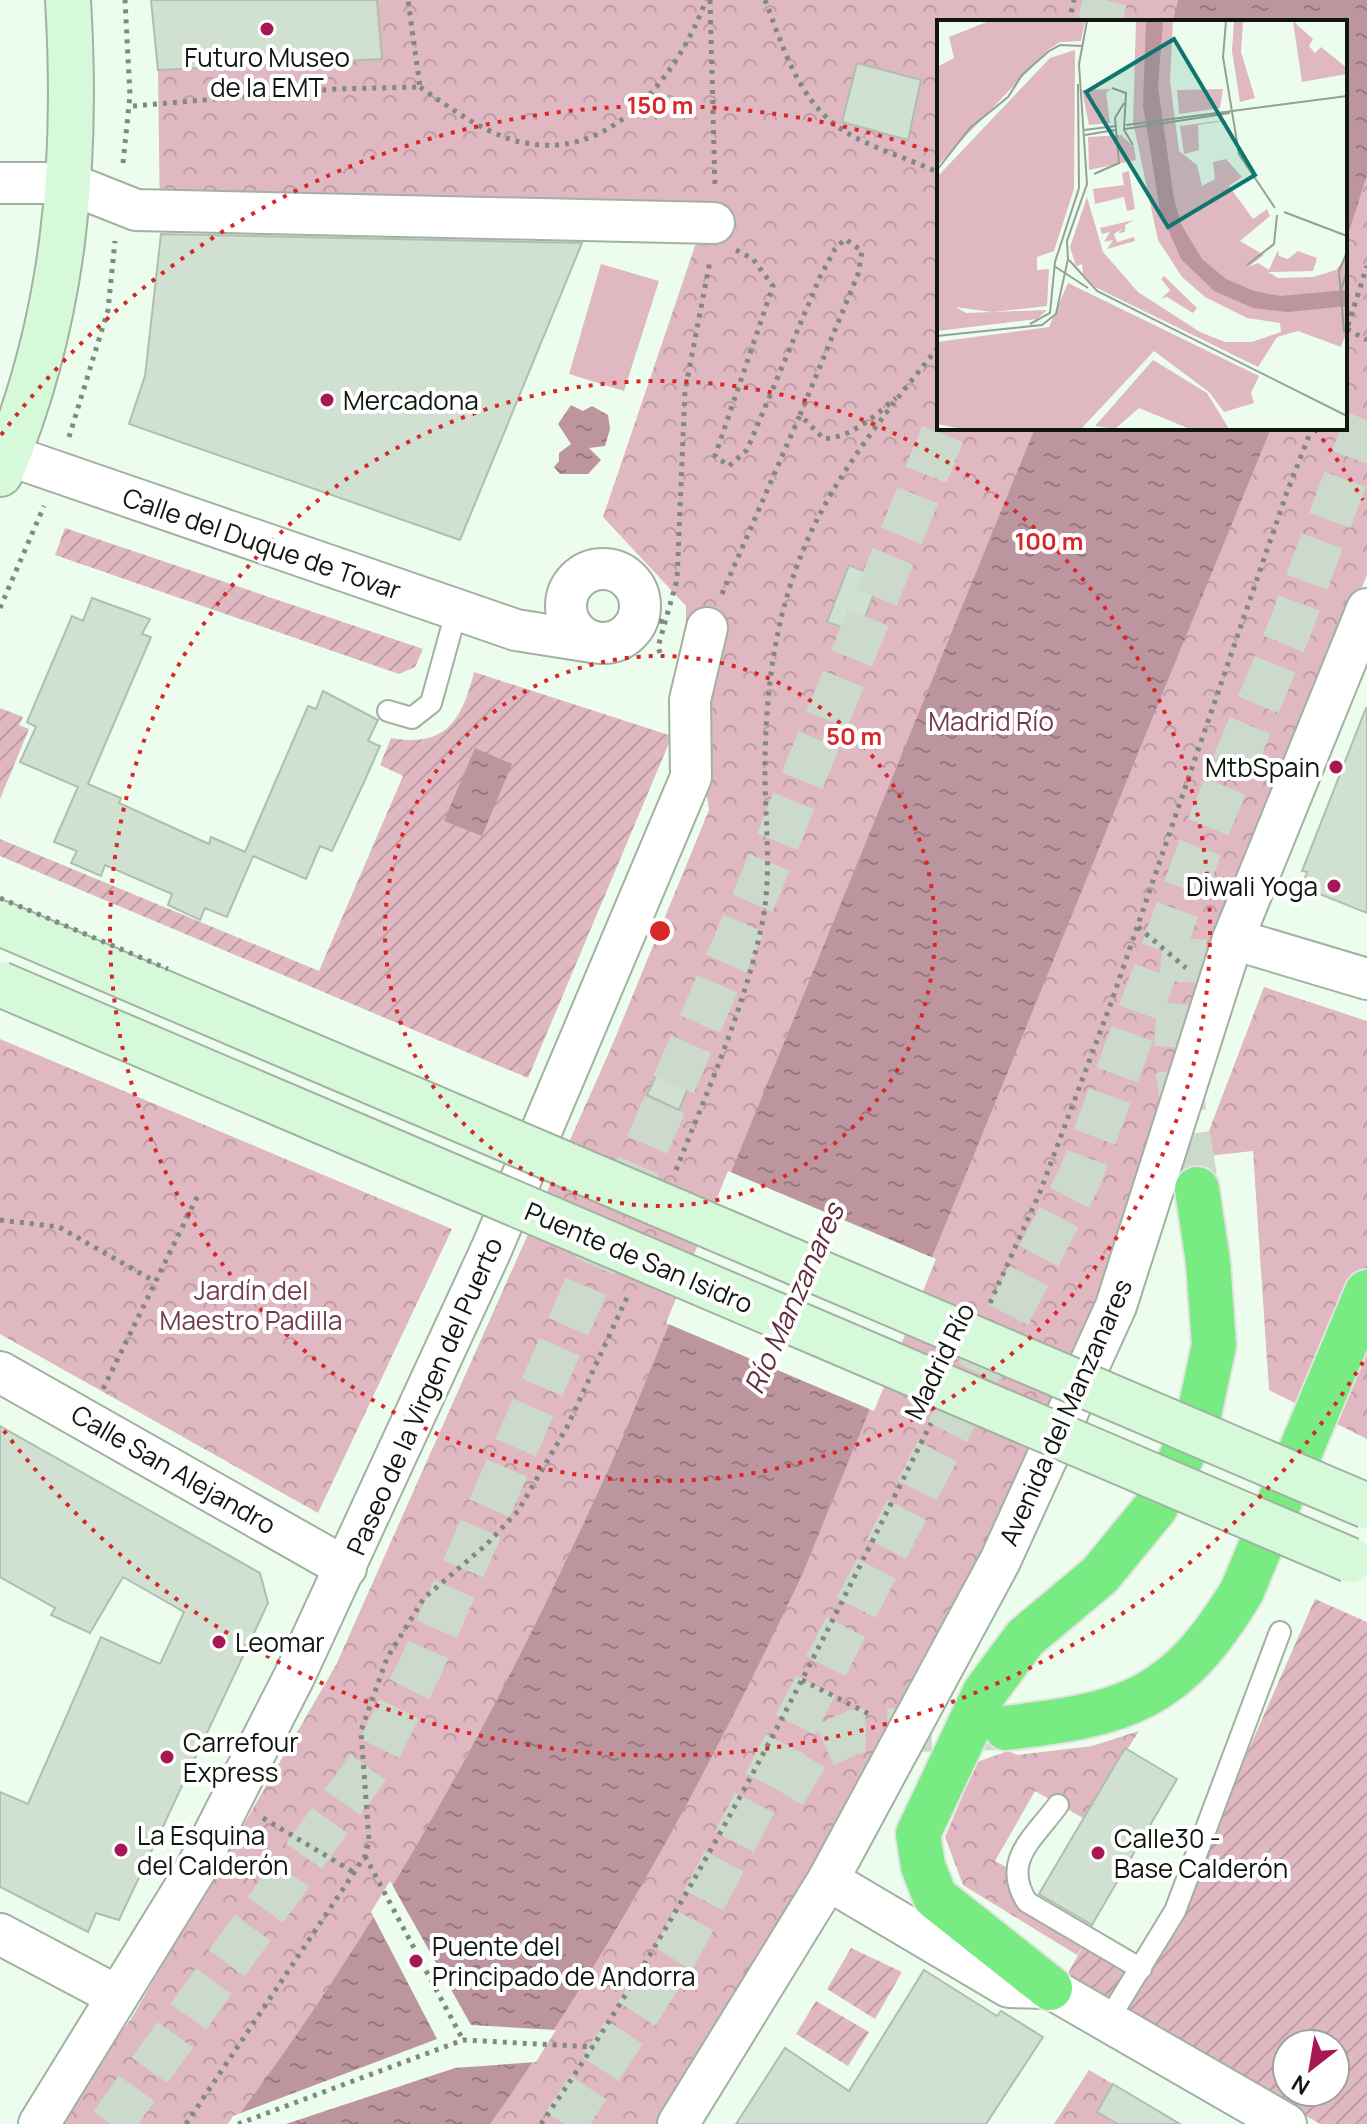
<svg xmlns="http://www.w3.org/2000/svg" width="1367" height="2124" font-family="Manrope,sans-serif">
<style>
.grass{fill:#dfb8c1}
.park{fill:url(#park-crowns);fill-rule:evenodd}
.garden{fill:url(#garden-furrows);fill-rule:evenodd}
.water{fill:url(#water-ripples)}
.pier{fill:#edfded}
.building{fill:#d1e1d1;stroke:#afbeaf;stroke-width:2}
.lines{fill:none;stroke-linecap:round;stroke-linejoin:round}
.highway-tunnel{stroke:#ccdacc;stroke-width:44;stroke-dasharray:44 22;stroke-linecap:butt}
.lane-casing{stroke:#a2b1a2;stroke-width:24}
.street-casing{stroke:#a2b1a2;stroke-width:44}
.secondary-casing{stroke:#a2b1a2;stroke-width:48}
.highway-casing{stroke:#e2e3e2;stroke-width:48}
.path{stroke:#808b80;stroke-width:5;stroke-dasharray:4 6;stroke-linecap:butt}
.lane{stroke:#fff;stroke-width:20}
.street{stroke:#fff;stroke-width:40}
.secondary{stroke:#d6f9da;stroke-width:44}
.highway{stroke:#78ec82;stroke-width:44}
.secondary-bridge-casing{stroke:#a2b1a2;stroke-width:48;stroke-linecap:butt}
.path-bridge{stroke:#808b80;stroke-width:5;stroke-dasharray:4 6;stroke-linecap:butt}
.secondary-bridge{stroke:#d6f9da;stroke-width:44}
.ring{fill:none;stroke:#d62828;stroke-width:4;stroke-dasharray:4 8}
.poi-dot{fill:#a71655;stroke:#fff;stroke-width:3}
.labels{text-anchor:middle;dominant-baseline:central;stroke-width:8;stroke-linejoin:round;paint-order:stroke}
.poi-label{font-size:26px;fill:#101610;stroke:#fff;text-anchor:start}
.street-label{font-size:26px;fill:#101610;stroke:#fff}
.park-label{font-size:26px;fill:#733c4c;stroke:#fff}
.water-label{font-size:28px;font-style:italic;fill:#642e3e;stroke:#fff}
.inset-road{fill:none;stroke:#95a195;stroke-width:2}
.view{fill:#0f766e;fill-opacity:0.15;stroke:#0f766e;stroke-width:4}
.inset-edge{fill:none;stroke:#101610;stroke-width:4}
.centre{fill:#d62828;stroke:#fff;stroke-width:4}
.ring-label{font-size:24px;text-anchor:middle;font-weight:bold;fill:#d62828;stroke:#fff;stroke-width:8;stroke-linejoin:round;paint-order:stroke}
</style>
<defs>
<pattern id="park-crowns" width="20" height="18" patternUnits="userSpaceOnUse" patternTransform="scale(2)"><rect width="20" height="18" fill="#dfb8c1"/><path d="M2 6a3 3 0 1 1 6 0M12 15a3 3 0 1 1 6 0" fill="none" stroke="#be9da5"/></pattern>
<pattern id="garden-furrows" width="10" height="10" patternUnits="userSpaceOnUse" patternTransform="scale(2)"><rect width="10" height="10" fill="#dfb8c1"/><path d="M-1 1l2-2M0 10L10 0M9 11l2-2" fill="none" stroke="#be9da5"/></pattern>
<pattern id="water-ripples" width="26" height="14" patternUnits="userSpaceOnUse" patternTransform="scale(2)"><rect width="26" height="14" fill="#bd959f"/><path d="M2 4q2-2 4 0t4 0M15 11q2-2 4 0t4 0" fill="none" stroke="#987980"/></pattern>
</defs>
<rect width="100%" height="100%" fill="#edfded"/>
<!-- grass -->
<path class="grass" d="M601 264 659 281 624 391 569 374Z"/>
<!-- park -->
<g class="park">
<path d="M377 0H1367V575L1242 878 1107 1292 1041 1448 782 1928 663 2124H52L131 2019 336 1665 611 1048 709 810 686 664V606L603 517 696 243 160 222 158 70 382 59ZM939 22H1345V428H939Z"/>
<path d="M1264 987 1367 1021V1439L1269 1390 1253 1151 1199 1157Z"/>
<path d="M0 1039 452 1229 318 1513 0 1334Z"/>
<path d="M1139 1731 1083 1818 1035 1791 995 1861 1008 1868C1011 1909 1052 1924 1084 1944L1077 1955 963 1885 945 1837 977 1762 1008 1751 1017 1755 1092 1746Z"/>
<path d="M1089 2070 1113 2084 1097 2112 1118 2124H1054Z"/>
</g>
<!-- garden -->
<g class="garden">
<path d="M65 528 423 649 415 667 399 674 55 555Z"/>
<path d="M474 672 672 736 528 1078 0 856V839L319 971 403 776 380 765 391 738C445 748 462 721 474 672Z"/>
<path d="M0 708 23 717 19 725 29 729 0 799Z"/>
<path d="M1315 1599 1367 1622V2124H1320L1123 2010 1226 1801ZM1287 2044H1335V2092H1287Z"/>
<path d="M1084 1944 1130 1970 1111 2005 1065 1979Z"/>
<path d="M851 1948 902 1972 875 2019 827 1989Z"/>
<path d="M816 2001 869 2032 848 2066 796 2034Z"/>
</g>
<!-- water -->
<g class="water">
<path d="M1178 0H1367V175L1345 244V22H1173Z"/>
<path d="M571 405 583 411 592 406 608 415 610 429 605 446 589 448 601 460 588 474H560L554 467 559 461V453L571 444 558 424Z"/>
<path d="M1035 428H1271L802 1575C712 1765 612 1952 490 2124H232C391 1914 516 1678 623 1437Z"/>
<path d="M475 748 512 764 482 836 444 821Z"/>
</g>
<!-- pier -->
<g class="pier">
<path d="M728 1171 936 1259 874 1411 666 1323Z"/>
<path d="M390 1881 471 2025 556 2030 536 2062 455 2068 286 2124H228L233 2116 437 2039 371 1912Z"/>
</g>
<!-- building -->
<g class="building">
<path d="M151 0H377L382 59 158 70Z"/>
<path d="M857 63 921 80 908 140 842 122Z"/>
<path d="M161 234 582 243 460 540 129 424 145 376Z"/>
<path d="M849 565 880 578 859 633 827 622Z"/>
<path d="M92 598 150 619 142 634 151 637 88 784 121 798 119 803 209 844 211 837 245 852 308 706 316 709 323 691 378 720 368 741 380 746 365 780 332 851 320 846 306 879 253 856 227 917 205 908 200 920 168 905 172 894 105 865 101 876 71 863 77 851 54 842 78 787 20 762 36 727 27 722 72 616 83 621Z"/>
<path d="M1366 708H1367V913L1302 887 1307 872 1302 871Z"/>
<path d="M670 1045 700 1059 679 1110 647 1095Z"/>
<path d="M0 1426 260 1573 268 1603 119 1920 96 1913 88 1932 0 1887V1792L28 1804 101 1637 160 1664 184 1612 123 1577 90 1633 51 1615 55 1608 0 1577Z"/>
<path d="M1125 1748 1177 1779 1092 1925 1039 1894Z"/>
<path d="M924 1970 997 2016 1001 2011 1043 2037 986 2124H736L785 2048 849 2091Z"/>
<path d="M1113 2084 1180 2124H1118L1097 2112Z"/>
</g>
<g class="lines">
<!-- highway-tunnel -->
<g class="highway-tunnel">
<path d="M1100 22 1105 0"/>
<path d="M1185 938 1175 1055 1197 1189"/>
<path d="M784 1794 809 1752 856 1731 1002 1728"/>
<path d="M111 2124 374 1759 420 1668 755 897 945 428"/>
<path d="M564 2124 677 1952 1080 1177 1201 845 1289 630 1367 420"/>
</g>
<defs>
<g id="lane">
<path d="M388 711 412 718 431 703 457 609"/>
<path d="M1058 1805C1033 1839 1001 1861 1027 1902L1141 1969"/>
<path d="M1107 2022 1175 1911 1280 1632"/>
</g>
<g id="street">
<path d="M0 183H68L136 210 714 223"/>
<path d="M8 455 516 630 592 642"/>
<circle cx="603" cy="606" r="37"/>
<path d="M1233 939 1367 979"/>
<path d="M0 1372 346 1568"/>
<path d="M828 1880 1009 1987 1050 1988 1286 2124"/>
<path d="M0 1934 117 1996"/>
<path d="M39 2124 196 1869 294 1677 491 1250 691 777 690 700 707 628"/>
<path d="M678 2124 828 1880 1000 1561 1116 1306 1233 939 1367 609"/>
</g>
<g id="secondary">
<path d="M0 474C65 320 78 165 68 0"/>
<path d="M0 923 187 1003"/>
</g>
<g id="highway">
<path d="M1006 1728C1128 1714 1176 1700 1242 1591L1367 1292"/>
<path d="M1050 1988 935 1897 923 1866 918 1834 985 1692 1025 1638 1100 1575 1155 1508 1196 1429 1214 1345 1208 1262 1197 1189"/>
</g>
</defs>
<!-- lane casing -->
<use href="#lane" class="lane-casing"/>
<!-- street casing -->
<use href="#street" class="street-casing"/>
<!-- secondary casing -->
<use href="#secondary" class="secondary-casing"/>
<!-- highway casing -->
<use href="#highway" class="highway-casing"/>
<!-- path -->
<g class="path">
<path d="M710 0 715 187"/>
<path d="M765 0C782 43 795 92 833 123 863 147 905 156 939 173"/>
<path d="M1069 22 1074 0"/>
<path d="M420 87C446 105 470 123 499 135 600 177 675 83 706 0"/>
<path d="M133 106 335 89 420 87 408 0"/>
<path d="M123 163 130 95 125 0"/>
<path d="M736 250 753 259 773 286 715 456 729 466 747 450 820 277 835 249 845 239 862 251 858 274 800 415 824 439C854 436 873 417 896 398"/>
<path d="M1347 329 1367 340"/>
<path d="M1345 335 1367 266"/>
<path d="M69 437 108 310 115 241"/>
<path d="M722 594 800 415"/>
<path d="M0 608 44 506"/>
<path d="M640 615 667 623"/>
<path d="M660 653 658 647 677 580 685 391 710 261"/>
<path d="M1138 927 1186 968"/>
<path d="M676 1170C708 1089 744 1010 762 924 773 871 764 815 765 761 766 690 775 619 802 553 832 477 889 409 939 346"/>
<path d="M0 1220 59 1227 154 1281"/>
<path d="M990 1303 1040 1192 1111 1003 1287 492 1312 428"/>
<path d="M103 1389 199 1193"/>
<path d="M802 1680 873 1716"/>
<path d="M263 1818 355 1873"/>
<path d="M365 1856 463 2040"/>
<path d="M186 2124 365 1856 369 1841 361 1731 387 1658 424 1598 486 1545 518 1511 567 1427 628 1295"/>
<path d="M238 2124 463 2040 594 2047"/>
<path d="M541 2124C694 1903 812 1663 931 1423"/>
</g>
<!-- lane -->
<use href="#lane" class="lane"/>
<!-- street -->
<use href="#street" class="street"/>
<!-- secondary -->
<use href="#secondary" class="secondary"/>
<!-- highway -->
<use href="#highway" class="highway"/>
<defs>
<g id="secondary-bridge">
<path d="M0 984 1350 1560"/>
<path d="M187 1003 1367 1506"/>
</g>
</defs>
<!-- secondary-bridge casing -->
<use href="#secondary-bridge" class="secondary-bridge-casing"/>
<!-- path-bridge -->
<path class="path-bridge" d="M0 898 168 969"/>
<!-- secondary-bridge -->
<use href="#secondary-bridge" class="secondary-bridge"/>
</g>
<!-- distance rings -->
<g class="ring">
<circle cx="660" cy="931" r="275"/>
<circle cx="660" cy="931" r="550"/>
<path d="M1363 1362A825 825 0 0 1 1 1427M1 435A825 825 0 0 1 935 153M1315 429A825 825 0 0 1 1363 500"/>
</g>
<!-- markers -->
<g class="poi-dot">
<circle cx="267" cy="29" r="8"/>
<circle cx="327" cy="400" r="8"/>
<circle cx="1336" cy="767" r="8"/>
<circle cx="1334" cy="886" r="8"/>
<circle cx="219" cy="1642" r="8"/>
<circle cx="167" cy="1757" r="8"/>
<circle cx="121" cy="1850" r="8"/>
<circle cx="1098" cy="1853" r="8"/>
<circle cx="416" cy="1961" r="8"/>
</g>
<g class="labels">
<!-- poi labels -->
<g class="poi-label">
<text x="267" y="57" text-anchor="middle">Futuro Museo<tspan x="267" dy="30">de la EMT</tspan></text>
<text x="343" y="400">Mercadona</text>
<text x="1320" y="767" text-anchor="end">MtbSpain</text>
<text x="1318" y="886" text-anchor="end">Diwali Yoga</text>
<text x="235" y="1642">Leomar</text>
<text x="183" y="1742">Carrefour<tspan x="183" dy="30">Express</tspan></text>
<text x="137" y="1835">La Esquina<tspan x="137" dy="30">del Calderón</tspan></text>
<text x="1114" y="1838">Calle30 -<tspan x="1114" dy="30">Base Calderón</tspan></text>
<text x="432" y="1946">Puente del<tspan x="432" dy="30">Principado de Andorra</tspan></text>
</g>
<!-- street labels -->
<g class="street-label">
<text transform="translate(262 543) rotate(19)">Calle del Duque de Tovar</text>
<text transform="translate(639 1257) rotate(23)">Puente de San Isidro</text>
<text transform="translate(939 1361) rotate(-64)">Madrid Río</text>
<text transform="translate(424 1396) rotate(-66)">Paseo de la Virgen del Puerto</text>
<text transform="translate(1065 1412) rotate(-66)">Avenida del Manzanares</text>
<text transform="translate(174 1469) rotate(30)">Calle San Alejandro</text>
</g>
<!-- park labels -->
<g class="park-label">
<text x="991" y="721">Madrid Río</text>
<text x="251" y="1290">Jardín del<tspan x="251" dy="30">Maestro Padilla</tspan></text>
</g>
<!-- water labels -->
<g class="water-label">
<text transform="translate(793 1298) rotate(-66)">Río Manzanares</text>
</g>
</g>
<!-- overview -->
<g transform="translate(937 20)">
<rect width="410" height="410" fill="#edfded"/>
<path d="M138 30 137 169 117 231 100 237V250L112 249 110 286 55 292 19 287 0 277V157L113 38ZM216 340 270 373 292 409H253L202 388 178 409 158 406Z" fill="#dfb8c1"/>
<path d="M52 1H148L144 21 123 22 111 30 0 146V47L17 38 12 17ZM199 1H236L233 61 242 131 260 145 265 166 278 159 276 142 289 139 305 157 292 166 316 199 330 189 333 196 303 221 327 235 311 247 321 243 332 250 341 230 342 236 351 239 361 231 380 238 376 251 331 252 341 258 376 257 399 250 410 236V311L404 327 361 311 340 317 321 347 158 267 146 254 145 244 139 246 133 227 150 177 166 232 201 272 263 312 288 322H315L344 312 343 303 310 298 268 277 245 257 221 220 196 102ZM297 1H306L304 32 318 78 303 82 295 31ZM356 1 376 19 372 26 378 33 384 27 410 48V54L365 62ZM286 69 283 88 242 94 240 70ZM184 115 197 127 199 140 152 150 151 117ZM227 256 260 288 256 293 230 277 224 279 233 270 224 259ZM131 263 322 356 314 373 317 383 287 392 272 372 217 331 144 409H25L0 404V322L112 307ZM2 277 29 293 110 290 100 299 0 311Z" fill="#dfb8c1"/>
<path d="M174 69 169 73 173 103 152 105 145 70ZM288 100 291 110 287 101 261 105 262 130 247 134 243 106ZM192 151 198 189 190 191 187 177 158 184 156 169 187 165 185 153ZM197 200 188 205V212L181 213 187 208 177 214 180 222 197 217 198 221 170 229 176 220 167 222 173 212 165 214 163 208ZM152 354a15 15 0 1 1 30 0a15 15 0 1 1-30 0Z" fill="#dfb8c1"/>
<path d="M209 1H226L221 67 237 179 244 204 265 239 289 259 317 271 343 276 410 270V286L351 292 316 288 277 271 244 239 223 191 206 85Z" fill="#bd959f"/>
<path class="inset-road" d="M289 1 286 37 302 134 338 188M175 68 189 73 187 110 196 125M189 105 410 76M188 109 293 93M147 110 179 106M148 115 178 110M0 150 33 108 71 77 85 55 112 31 123 25 146 26M157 154 182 143 178 98 187 83M347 192 410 216M132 240 160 271 410 396M310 245 337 224 340 195M117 246 151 268M402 276 410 251M93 304 113 293 118 242 142 168 141 64M407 312 402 251 410 232M0 316 105 305 119 294 131 239 130 221 150 164 142 44 150 1"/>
<path class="view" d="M237 19 318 155 231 207 149 72Z"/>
<rect width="410" height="410" class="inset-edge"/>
</g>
<circle cx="660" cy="931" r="12" class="centre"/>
<g class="ring-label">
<text x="660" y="114">150 m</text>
<text x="1049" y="550">100 m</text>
<text x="854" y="745">50 m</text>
</g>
<!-- north arrow -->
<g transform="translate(1311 2068) rotate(211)"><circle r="38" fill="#ffffff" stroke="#9fa29f" stroke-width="2"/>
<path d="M0-6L14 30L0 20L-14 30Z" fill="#a71655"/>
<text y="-12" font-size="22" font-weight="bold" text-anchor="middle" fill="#101610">N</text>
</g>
</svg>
